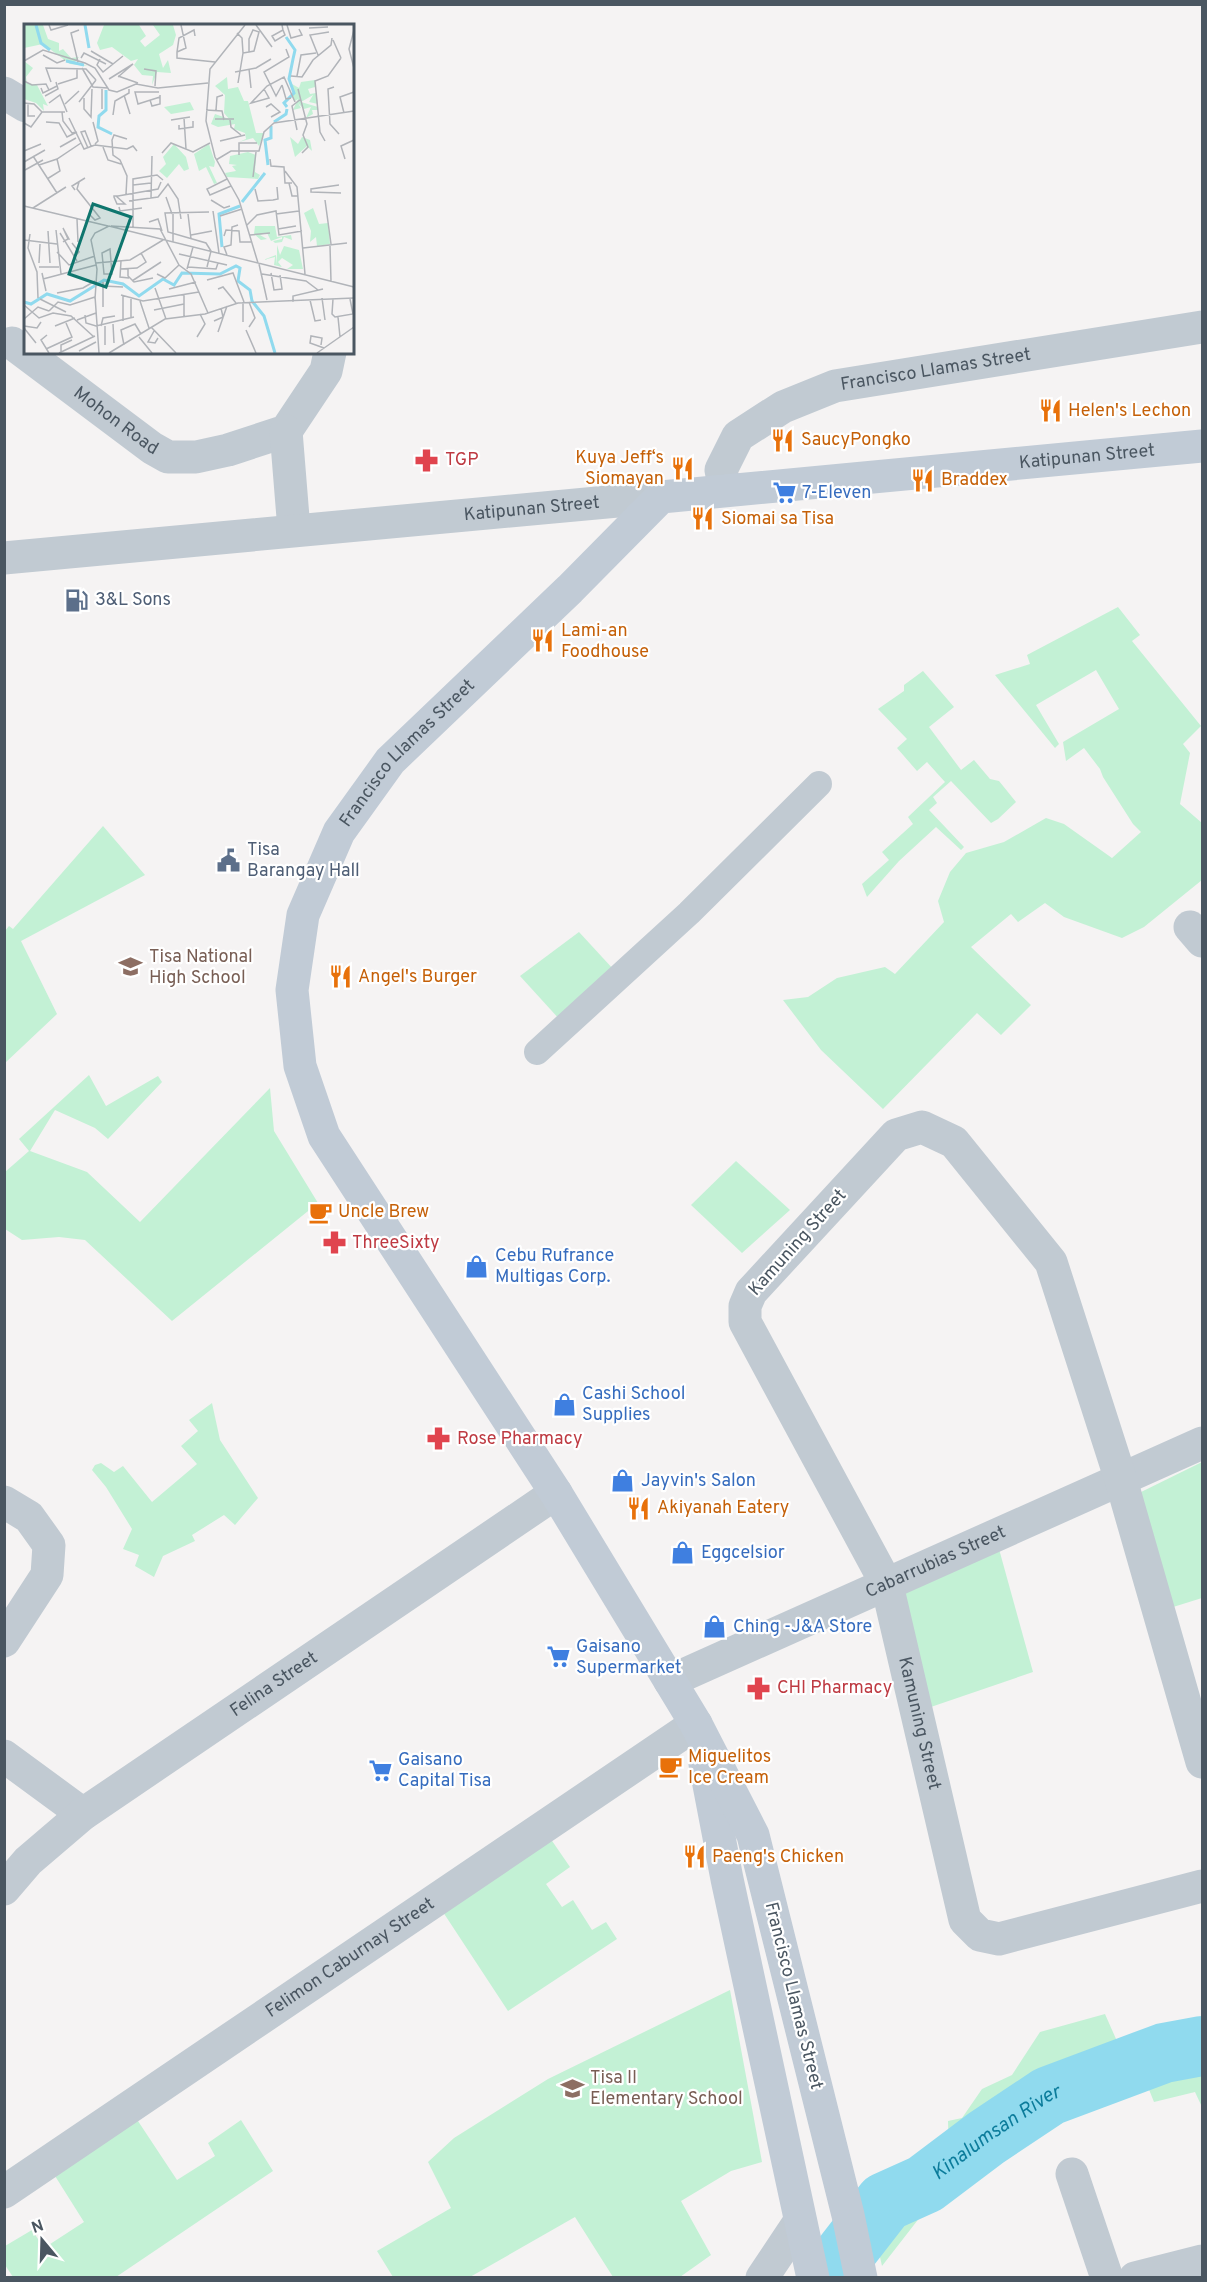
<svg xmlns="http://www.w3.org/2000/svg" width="1207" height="2282" font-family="Overpass,sans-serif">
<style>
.green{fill:#c3f1d5}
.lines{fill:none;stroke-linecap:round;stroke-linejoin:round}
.river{stroke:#90daee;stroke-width:60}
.pedestrian{stroke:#c1cad2;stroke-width:26}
.minor{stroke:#c1cad2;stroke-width:33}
.secondary{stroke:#c1cbd6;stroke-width:33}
.labels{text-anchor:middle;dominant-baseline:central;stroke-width:4.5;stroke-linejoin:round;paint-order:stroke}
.street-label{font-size:18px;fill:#4a5661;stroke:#fff}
.food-label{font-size:18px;fill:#c56008;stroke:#fff;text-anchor:start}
.health-label{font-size:18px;fill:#be3a42;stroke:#fff;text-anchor:start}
.shop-label{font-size:18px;fill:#366cbe;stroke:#fff;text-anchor:start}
.service-label{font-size:18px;fill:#4e5e75;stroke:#fff;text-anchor:start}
.education-label{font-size:18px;fill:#785e54;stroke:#fff;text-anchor:start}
.water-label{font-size:20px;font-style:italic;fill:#0c7c9b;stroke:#fff}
.inset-river{fill:none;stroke:#90daee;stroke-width:3}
.inset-road{fill:none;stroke:#b1b4b9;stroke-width:1.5}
.view{fill:#0f766e;fill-opacity:0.15;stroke:#0f766e;stroke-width:3}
.inset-edge{fill:none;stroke:#4a5661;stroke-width:3}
</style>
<rect width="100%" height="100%" fill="#f5f3f3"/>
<!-- green -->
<g class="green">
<path d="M1118 607 1140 635 1132 641 1201 726 1183 744 1190 753 1180 804 1202 823V880L1144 927 1122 938 1064 917 1045 903 1018 922 1011 914 971 947 1031 1005 1001 1035 977 1013 883 1109 821 1050 783 1000 808 997 837 978 885 967 895 974 944 922 938 901 950 872 966 853 1004 842 1046 818 1064 824 1112 858 1141 832 1133 824 1103 777 1100 769 1084 748 1066 761 1063 742 1119 709 1096 670 1036 705 1059 744 1055 748 995 675 1030 664 1027 655Z"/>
<path d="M923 671 954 707 929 727 961 770 974 760 990 779 999 781 1016 802 998 819 991 823 951 781 933 797 937 803 929 810 964 847 961 850 936 827 899 861 867 897 862 884 889 860 882 852 913 824 908 817 945 782 927 762 917 771 897 748 907 739 878 709 904 691V685Z"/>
<path d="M103 826 145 875 21 941 57 1014 5 1063V931L9 926 13 929Z"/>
<path d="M579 932 614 970 561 1021 520 976Z"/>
<path d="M89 1075 106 1106 158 1076 162 1082 108 1139 95 1128 55 1110 30 1151 87 1172 140 1222 270 1088 274 1131 318 1203 172 1321 85 1240 59 1237 22 1240 5 1229V1172L29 1151 19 1139Z"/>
<path d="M736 1161 790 1210 742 1253 691 1205Z"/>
<path d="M212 1403 220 1440 258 1498 235 1525 224 1515 192 1535 195 1541 163 1556 154 1577 135 1566 139 1555 123 1549 132 1529 106 1487 92 1470 95 1465 101 1463 114 1472 123 1466 152 1502 197 1464 181 1446 198 1431 189 1420Z"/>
<path d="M1202 1462V1598L1170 1608 1137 1494Z"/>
<path d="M999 1549 1033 1672 925 1709 893 1597Z"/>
<path d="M548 1835 570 1867 546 1884 562 1907 573 1900 592 1930 606 1922 617 1939 508 2011 441 1909Z"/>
<path d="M730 1990 762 2162 731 2171 681 2201 711 2255 680 2277H613L575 2217 470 2277H393L377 2251 451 2208 428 2162 454 2138 548 2079Z"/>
<path d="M1105 2014 1120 2048 1137 2050 1202 2034V2107L1195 2092 1154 2102 1148 2087 1130 2096 1062 2115 1016 2137 938 2194 882 2266 869 2208 890 2200 896 2186 949 2153 948 2121 962 2118 982 2089 1012 2075 1040 2032Z"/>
<path d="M134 2115 177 2180 215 2156 208 2143 241 2120 273 2171 116 2277H13L5 2265V2246L32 2230 44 2248 84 2222 50 2168Z"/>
</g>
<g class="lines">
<!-- river -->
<path class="river" id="s1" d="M826 2278 885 2202 925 2184 986 2138 1049 2096 1164 2053 1202 2046"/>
<!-- pedestrian -->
<path class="pedestrian" d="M537 1052 689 913 819 784"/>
<!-- minor -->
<g class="minor">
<path d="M4 93 26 106"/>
<path id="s2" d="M12 343 152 448 168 457H196L228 450 286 431 326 371 330 352"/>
<path d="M286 431 294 530"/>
<path id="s3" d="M725 490 721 470 738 436 783 407 835 386 1202 327"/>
<path id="s4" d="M4 558 661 497"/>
<path d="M1190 927 1202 941"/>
<path d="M4 1502 29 1517 49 1545 47 1575 4 1641"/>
<path id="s5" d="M670 1681 1202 1443"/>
<path d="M4 1756 83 1814"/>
<path id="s6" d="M1202 1762 1121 1480 1051 1262 954 1142 922 1127 896 1135 751 1292 745 1306V1322L887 1585 965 1920 980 1935 999 1939 1202 1886"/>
<path id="s7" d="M4 1889 28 1861 83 1814 556 1493"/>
<path d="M1072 2174 1107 2278"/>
<path id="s8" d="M4 2192 696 1724"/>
<path d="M762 2278 800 2221"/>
<path d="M1135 2278 1202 2261"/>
</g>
<!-- secondary -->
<g class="secondary">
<path d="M705 1764 727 1879 813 2278"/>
<path id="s9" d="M861 2278 848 2215 753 1835 696 1724 556 1493 324 1136 300 1066 292 990 303 915 339 832 390 761 570 589 661 497 1202 446"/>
</g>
</g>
<!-- icons -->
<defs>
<symbol id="restaurant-bare" viewBox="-9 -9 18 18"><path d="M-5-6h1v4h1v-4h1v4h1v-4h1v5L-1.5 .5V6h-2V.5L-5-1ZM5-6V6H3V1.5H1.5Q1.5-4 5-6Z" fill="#e8710a" stroke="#fff" stroke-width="2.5" paint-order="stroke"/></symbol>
<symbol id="pharmacy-bare" viewBox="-9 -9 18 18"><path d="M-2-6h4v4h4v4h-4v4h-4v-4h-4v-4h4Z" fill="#e0444e" stroke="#fff" stroke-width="2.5" paint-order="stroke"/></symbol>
<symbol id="supermarket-bare" viewBox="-9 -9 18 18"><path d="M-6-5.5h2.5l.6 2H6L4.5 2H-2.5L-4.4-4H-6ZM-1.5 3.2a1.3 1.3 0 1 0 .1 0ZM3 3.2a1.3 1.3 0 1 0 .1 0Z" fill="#3f7fe0" stroke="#fff" stroke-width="2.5" paint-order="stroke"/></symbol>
<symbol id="fuel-bare" viewBox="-9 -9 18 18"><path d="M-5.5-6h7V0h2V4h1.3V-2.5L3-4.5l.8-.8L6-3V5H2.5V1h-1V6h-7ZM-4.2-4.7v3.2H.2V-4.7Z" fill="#5c6f8a" stroke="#fff" stroke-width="2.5" paint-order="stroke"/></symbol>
<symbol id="civic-bare" viewBox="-9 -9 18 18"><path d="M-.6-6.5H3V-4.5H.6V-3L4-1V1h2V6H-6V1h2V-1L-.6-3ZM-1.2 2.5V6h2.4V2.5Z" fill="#5c6f8a" stroke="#fff" stroke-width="2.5" paint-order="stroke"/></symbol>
<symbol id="school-bare" viewBox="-9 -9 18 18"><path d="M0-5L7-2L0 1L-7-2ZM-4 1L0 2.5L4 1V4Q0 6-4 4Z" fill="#8d6e63" stroke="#fff" stroke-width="2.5" paint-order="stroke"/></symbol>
<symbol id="cafe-bare" viewBox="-9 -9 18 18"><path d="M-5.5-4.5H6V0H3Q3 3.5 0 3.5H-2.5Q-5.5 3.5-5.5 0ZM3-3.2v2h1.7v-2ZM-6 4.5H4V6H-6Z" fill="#e8710a" stroke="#fff" stroke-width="2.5" paint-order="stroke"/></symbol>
<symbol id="shop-bare" viewBox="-9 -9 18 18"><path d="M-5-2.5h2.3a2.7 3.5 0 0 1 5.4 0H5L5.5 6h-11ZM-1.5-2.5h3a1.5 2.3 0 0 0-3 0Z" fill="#3f7fe0" stroke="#fff" stroke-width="2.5" paint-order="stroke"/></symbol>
</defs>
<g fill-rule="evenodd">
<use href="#restaurant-bare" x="1034" y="394" width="33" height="33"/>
<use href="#restaurant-bare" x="766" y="424" width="33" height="33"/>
<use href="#pharmacy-bare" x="410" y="444" width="33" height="33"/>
<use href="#restaurant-bare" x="666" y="452" width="33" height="33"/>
<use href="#restaurant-bare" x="906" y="464" width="33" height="33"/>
<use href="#supermarket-bare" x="768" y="476" width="33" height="33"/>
<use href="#restaurant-bare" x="686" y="502" width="33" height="33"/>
<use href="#fuel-bare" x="60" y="584" width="33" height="33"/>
<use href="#restaurant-bare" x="526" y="624" width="33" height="33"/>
<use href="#civic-bare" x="212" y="844" width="33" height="33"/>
<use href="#school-bare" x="114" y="950" width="33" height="33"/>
<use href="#restaurant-bare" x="324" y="960" width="33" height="33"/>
<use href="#cafe-bare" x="304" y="1196" width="33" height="33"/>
<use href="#pharmacy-bare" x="318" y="1226" width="33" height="33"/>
<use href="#shop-bare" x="460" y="1250" width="33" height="33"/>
<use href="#shop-bare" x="548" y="1388" width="33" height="33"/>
<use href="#pharmacy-bare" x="422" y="1422" width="33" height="33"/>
<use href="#shop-bare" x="606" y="1464" width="33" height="33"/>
<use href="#restaurant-bare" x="622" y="1492" width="33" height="33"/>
<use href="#shop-bare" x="666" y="1536" width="33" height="33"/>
<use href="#shop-bare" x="698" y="1610" width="33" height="33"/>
<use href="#supermarket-bare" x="542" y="1640" width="33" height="33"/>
<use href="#pharmacy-bare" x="742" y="1672" width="33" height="33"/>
<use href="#cafe-bare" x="654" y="1750" width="33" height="33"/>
<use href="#supermarket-bare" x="364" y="1754" width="33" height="33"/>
<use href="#restaurant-bare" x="678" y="1840" width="33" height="33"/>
<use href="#school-bare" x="556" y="2072" width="33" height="33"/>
</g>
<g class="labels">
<!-- street labels -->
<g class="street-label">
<text stroke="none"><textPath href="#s3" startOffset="270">Francisco Llamas Street</textPath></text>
<text stroke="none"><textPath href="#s2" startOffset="130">Mohon Road</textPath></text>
<text stroke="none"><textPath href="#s9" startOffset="2487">Katipunan Street</textPath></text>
<text stroke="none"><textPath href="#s4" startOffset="530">Katipunan Street</textPath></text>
<text stroke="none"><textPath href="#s9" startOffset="1698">Francisco Llamas Street</textPath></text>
<text transform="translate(798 1243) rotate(-48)">Kamuning Street</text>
<text stroke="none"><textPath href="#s5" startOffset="291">Cabarrubias Street</textPath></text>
<text stroke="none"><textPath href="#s7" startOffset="340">Felina Street</textPath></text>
<text stroke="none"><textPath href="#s6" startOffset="1425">Kamuning Street</textPath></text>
<text stroke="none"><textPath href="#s8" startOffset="418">Felimon Caburnay Street</textPath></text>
<text transform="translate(793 1996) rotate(76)">Francisco Llamas Street</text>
</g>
<!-- food labels -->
<g class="food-label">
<text x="1068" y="411">Helen's Lechon</text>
<text x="801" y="440">SaucyPongko</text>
<text x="664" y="458" text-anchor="end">Kuya Jeff‘s<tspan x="664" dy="21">Siomayan</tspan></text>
<text x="941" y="480">Braddex</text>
<text x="721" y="519">Siomai sa Tisa</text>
<text x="561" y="631">Lami-an<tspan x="561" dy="21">Foodhouse</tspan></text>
<text x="358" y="977">Angel's Burger</text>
<text x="338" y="1212">Uncle Brew</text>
<text x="657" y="1508">Akiyanah Eatery</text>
<text x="688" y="1757">Miguelitos<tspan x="688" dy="21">Ice Cream</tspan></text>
<text x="712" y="1857">Paeng's Chicken</text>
</g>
<!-- health labels -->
<g class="health-label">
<text x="445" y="460">TGP</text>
<text x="352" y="1243">ThreeSixty</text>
<text x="457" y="1439">Rose Pharmacy</text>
<text x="777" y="1688">CHI Pharmacy</text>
</g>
<!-- shop labels -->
<g class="shop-label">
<text x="802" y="493">7-Eleven</text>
<text x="495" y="1256">Cebu Rufrance<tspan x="495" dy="21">Multigas Corp.</tspan></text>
<text x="582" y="1394">Cashi School<tspan x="582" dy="21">Supplies</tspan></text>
<text x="641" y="1481">Jayvin's Salon</text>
<text x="701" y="1553">Eggcelsior</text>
<text x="733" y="1627">Ching -J&amp;A Store</text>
<text x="576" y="1647">Gaisano<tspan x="576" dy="21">Supermarket</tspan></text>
<text x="398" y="1760">Gaisano<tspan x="398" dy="21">Capital Tisa</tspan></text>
</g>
<!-- service labels -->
<g class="service-label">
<text x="95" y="600">3&amp;L Sons</text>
<text x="247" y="850">Tisa<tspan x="247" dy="21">Barangay Hall</tspan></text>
</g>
<!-- education labels -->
<g class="education-label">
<text x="149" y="957">Tisa National<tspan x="149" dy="21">High School</tspan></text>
<text x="590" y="2078">Tisa II<tspan x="590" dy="21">Elementary School</tspan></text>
</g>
<!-- water labels -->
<g class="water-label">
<text stroke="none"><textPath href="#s1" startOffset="228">Kinalumsan River</textPath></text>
</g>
</g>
<!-- overview -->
<g transform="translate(24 24)">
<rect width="330" height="330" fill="#f5f3f3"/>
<path d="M0 1H19L24 15 35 19V27L39 25 47 34 55 33 51 38 64 42 46 40 19 20 0 24ZM80 1H115L122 12 116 17 121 23 136 11 129 1H149L152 11 149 21 135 30 139 44 144 36 147 49 133 48 128 61 129 52 118 51 110 41 114 35 107 37 88 23 76 26 73 19ZM0 37 9 44 2 53 3 59 13 61 24 82 19 80 20 87 12 79 0 75ZM203 53 204 65 214 63 220 77H224L232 109H240L235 122 229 114 215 118 222 115 221 109 210 105 211 100 194 103 187 100 191 90 205 95 200 89 201 71 191 62ZM291 56V63L284 65 286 70 292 69 294 80 285 78 289 71 277 78 294 83V86H288L289 90 282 94 287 83 280 85 274 79 277 84 269 86 274 75 271 77 267 71 270 69 268 60 275 64 277 58ZM166 78 170 86 147 90 140 83ZM266 113 274 120 278 113 286 116 288 127 283 122 271 133ZM150 120 162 133 165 145 160 147 155 140 143 154 135 147 142 140 139 133ZM185 120 191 138 190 143 185 142 193 159 190 160 182 143 175 147 170 130ZM224 128 232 131 231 148 236 151 234 155 203 153 201 149 212 147 208 142 213 141 205 140 206 132ZM289 184 295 200 304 199 306 220 293 222 292 213 286 218 287 207 280 189ZM231 202H251L253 213 267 211 268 216 260 213 258 218 251 219 249 217 258 215V213L247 217 243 209 236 211 243 215 237 216 230 210ZM253 221 256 231 260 222 275 226 279 245H263L269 241 258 234 254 238 258 243 250 241 251 233 239 236 252 231 253 241Z" fill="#c3f1d5"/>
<path class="inset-river" d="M12 1 17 19 26 26M61 1 65 24M262 13 271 26 269 35M42 37 60 41M82 66V86L75 92 74 103 88 110M263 83 260 79 270 69 265 55 269 35M250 98 262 90 263 85M244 141 241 116 247 114V102M218 178 241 149M198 223 195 190 216 182M0 278 7 280 23 270 46 277 80 256 99 260 115 272 139 255 150 261 158 249 196 250 212 242 216 244 214 257 226 266 228 277 240 292 251 329"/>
<path class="inset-road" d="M25 1 27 6 44 1M221 1 186 45 182 97 191 133 215 176 234 239M232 1 248 23M258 1 259 6 261 11 251 17 248 12 259 6M263 1 267 14 278 11 275 5M285 4 304 3M330 6 325 25 330 44M213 9 218 14 219 29 214 59M309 16 317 34M67 27 89 40M153 28V34L191 38M153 28 155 14 170 6 171 12M153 28 162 24 157 1M219 29 225 28 230 27 235 8 229 6 225 15V28M19 31 33 39 41 36M294 31 286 11 305 8M57 34 60 29 82 40M76 35 73 41 79 48 99 32M0 37 19 26 61 39 71 44 85 66 93 68 112 60 134 64 184 59M54 38 47 9 55 6M58 44 69 63 84 64M120 45 132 47 131 62M225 45 227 64M211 48 232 44 247 35M94 52 114 59M267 52 278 53 289 36 307 21 308 14M273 52 277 31 292 29M85 55 109 40 94 53M0 57 8 61 22 60 25 66M27 58 22 44 62 45 72 56M34 60 53 54V44M258 61 252 72 240 48 265 33 262 25M258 61 262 75 267 74M310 63 304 65 306 100 315 110M17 64 19 69 33 62M240 65 245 74 227 79 243 62 260 53 271 78M274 65 283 100 279 111 284 123 278 129M135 68H111L114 80 136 73M100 71 106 90M21 72 34 65 32 58M60 74V85L67 93 68 65M126 76 128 82 136 80V71M55 78 72 56M0 79 10 80 18 88H41M4 79V92H11M25 79 36 71 43 88M41 80 55 67M242 83 247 80 256 88 247 93M78 85V65M182 86 198 87 200 96M192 86 193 73 199 71M38 88 39 97 48 109 52 108M320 89 316 73 330 68M89 91 91 77 105 69V65M45 94 60 125 71 121M160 94 162 125M191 95H210M147 96 166 93M206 96 207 103 217 111M22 98 35 99 43 113 53 108M69 98 74 117 71 120M0 99 7 103 18 88M155 101V105L169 103V97M273 106 268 82 277 75M196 117 221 111M301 117 296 108 291 57 304 52 317 34M71 121 103 125 109 122 113 127M36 123 52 114M79 123 84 136 97 140M64 124 57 108 61 107 67 122M0 127 17 120M138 129 147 119 169 128 186 119M215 131V119H233M9 132 33 169M246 135 247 142 260 143 261 159H268M321 135 317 122 330 116M192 136 207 127H235L240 108 250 99 330 87M0 138 21 126M15 141 33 135 57 119M1 146 19 136M261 147 273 163 281 250M229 153 232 128M23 155 36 147 33 135M203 155 183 165 186 171 207 162M55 158 53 165 76 194 71 196 66 191M265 159 268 172H274M109 161 127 159M315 161 287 165V168L317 169M231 165 234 177 249 176 254 175 253 163M51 166 48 162 61 154M102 170 103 152 96 136 89 131 88 116 90 111 103 115M92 172 101 180H93L90 173V172H94L134 165 137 158M142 173 148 190M127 174 128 132M187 176 200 184 206 182M301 176 307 220M105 177 134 173 144 160 154 175 157 195M0 182 84 202M95 183 96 187 118 184M9 184 42 163M189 187 195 229M149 190V218M164 190 167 215M252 190 275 187M196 192 218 185M53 195 54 218M125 198 134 195 138 207M223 201 233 191 252 187 255 211 278 207M87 202 136 205 155 241 167 250 184 289M109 204V155L133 151 139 156M254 205 272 202M32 206 37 250M24 207 26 239M36 209 53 237M6 210 4 224 13 248 14 274M167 211 188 207M226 211 246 209M200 212 202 206 215 207 216 218H227M0 216 33 220M39 218 42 216 44 215H45L39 204 44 215M48 219 55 228 50 233M306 222 307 257M279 224 323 219M86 225 88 250H80L78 229ZM33 228 45 241 71 232M155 230 203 241M203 231 200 223 207 221 208 203 214 201M97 237 96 253 105 254M15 239 16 220M72 239 106 236 139 216M235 240 243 276M15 243H35M164 243 192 245 194 239M183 243 187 227 182 219 144 208 141 189 185 188M96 245 113 244 122 238 117 229M104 245V252L110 258 129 254M163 245 169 223M18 249 22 267M247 249 250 266 258 265 256 251M133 250 141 254 155 241M238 250 282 257 294 266M19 255 72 241M183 256 209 249 220 278M108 257 137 238M79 262 99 263M131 264 142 295M145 265 172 258M194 265 199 263 212 279M33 269 59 264 71 257M160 270V292M97 271 119 277 175 268M71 272 75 329M298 274 301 296M16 275 42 288M71 275 73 245 67 216 71 209 85 202 330 263M309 275 308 290 311 293 329 290 326 275M286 276 291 297 297 296M116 277 125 304M219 278V298M269 278V272L299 265M0 281 15 294 29 289 47 292 70 313M79 283V258M130 286 160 280M25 287 34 278 46 281 71 273M61 291 62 299 72 302 110 293M314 293 316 313M107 294V275M0 295 14 283 25 287M53 296 72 289M99 297V272M190 297 199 293 197 284M89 300 90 319M0 302 13 304 17 298M31 302 51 294M77 302 79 294 91 292M81 302V321M127 303 152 329M225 303 231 294 225 278M0 304 12 319M222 306 232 329M130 307 124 318 131 319 134 314M194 308 203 282M23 311 17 316 25 329M115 313 128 329M173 313 181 300 176 290M100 321 97 306 111 300 117 310M297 321 298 314 287 312 286 319 300 324M22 325 48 313 42 299M55 327 72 318M37 328V321L48 316M35 329 71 312M85 329 141 295 181 290 214 279 330 274M293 329 330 303"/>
<path class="view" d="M69 180 107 193 82 263 45 250Z"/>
<rect width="330" height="330" class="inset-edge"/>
</g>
<!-- border -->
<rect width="1207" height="2282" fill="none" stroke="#4a5661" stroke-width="12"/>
<!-- north arrow -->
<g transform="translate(42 2240) rotate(341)" stroke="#ffffff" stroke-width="4.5" paint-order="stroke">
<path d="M0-4.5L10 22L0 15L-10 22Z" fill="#4a5661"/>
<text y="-9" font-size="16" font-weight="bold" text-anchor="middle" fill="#4a5661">N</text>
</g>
</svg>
